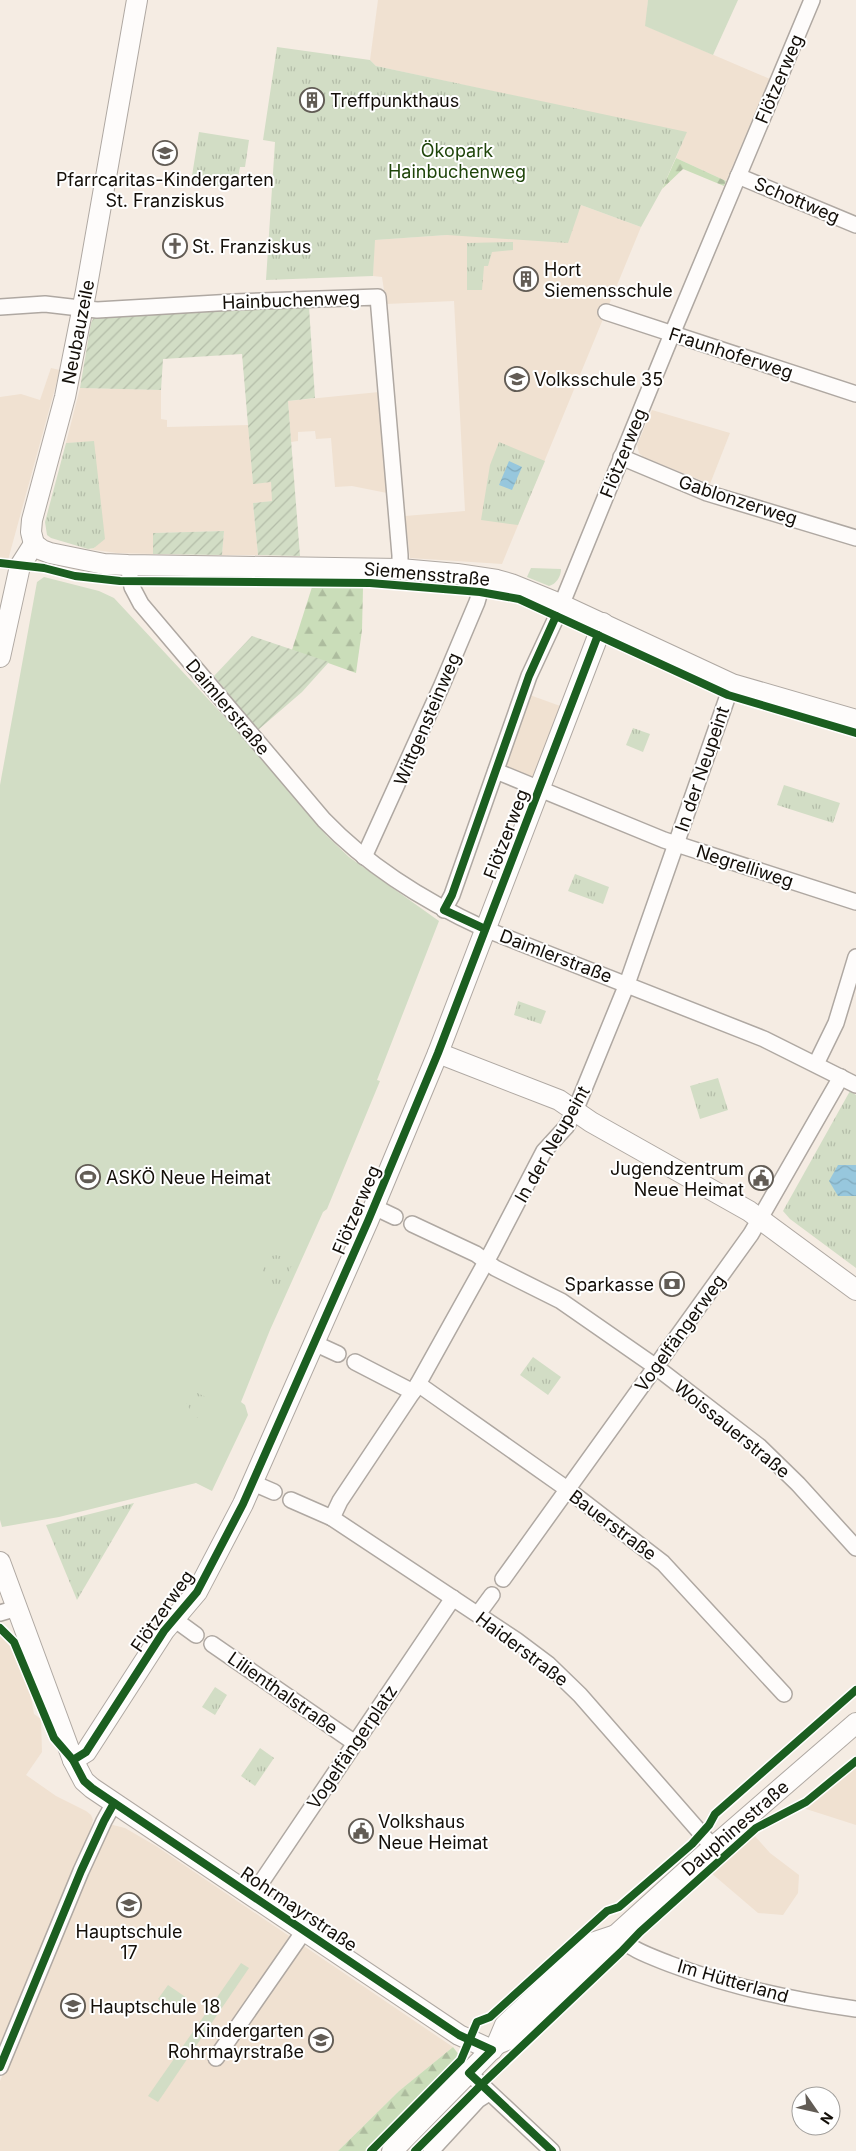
<svg xmlns="http://www.w3.org/2000/svg" width="856" height="2151" font-family="Inter,sans-serif">
<style>
.built{fill:#f0e1d1}
.grass{fill:#d2ddc5}
.forest{fill:url(#forest-firs)}
.park{fill:url(#park-tufts)}
.garden{fill:url(#garden-furrows)}
.water{fill:url(#water-waves)}
.lines{fill:none;stroke-linecap:round;stroke-linejoin:round}
.street-casing{stroke:#afa8a2;stroke-width:18}
.secondary-casing{stroke:#afa8a2;stroke-width:22}
.street{stroke:#fefcfb;stroke-width:15}
.secondary{stroke:#fefcfb;stroke-width:20}
.cycleway-casing{stroke:#fff;stroke-width:11}
.cycleway{stroke:#1b5e20;stroke-width:8}
.labels{text-anchor:middle;dominant-baseline:central;stroke-width:4;stroke-linejoin:round;paint-order:stroke}
.street-label{font-size:18px;fill:#130e08;stroke:#fff}
.poi-label{font-size:18px;fill:#130e08;stroke:#fff;text-anchor:start}
.park-label{font-size:18px;fill:#1f450a;stroke:#fff}
</style>
<defs>
<pattern id="forest-firs" width="22" height="20" patternUnits="userSpaceOnUse" patternTransform="scale(1.25)"><rect width="22" height="20" fill="#caddb9"/><path d="M5 1l3.5 6h-7zM16 11l3.5 6h-7z" fill="#adbc9e"/></pattern>
<pattern id="park-tufts" width="24" height="20" patternUnits="userSpaceOnUse" patternTransform="scale(1.25)"><rect width="24" height="20" fill="#d2ddc5"/><path d="M3 7l-1-3M5 7V3M7 7l1-3M15 17l-1-3M17 17v-4M19 17l1-3" fill="none" stroke="#b3bca8"/></pattern>
<pattern id="garden-furrows" width="10" height="10" patternUnits="userSpaceOnUse" patternTransform="scale(1.25)"><rect width="10" height="10" fill="#d2ddc5"/><path d="M-1 1l2-2M0 10L10 0M9 11l2-2" fill="none" stroke="#b3bca8"/></pattern>
<pattern id="water-waves" width="16" height="10" patternUnits="userSpaceOnUse" patternTransform="scale(1.25)"><rect width="16" height="10" fill="#97c7dd"/><path d="M0 5q4-4 8 0t8 0" fill="none" stroke="#81aabc"/></pattern>
</defs>
<rect width="100%" height="100%" fill="#f5ece3"/>
<!-- built -->
<g class="built">
<path d="M378 0H648L646 26 770 79 726 181 676 158 686 133 376 66 370 60Z"/>
<path d="M581 205 641 227 502 564 410 558 405 516 465 511 454 301 386 304 382 277 373 276 374 240 447 235Z"/>
<path d="M51 368 60 370 8 560 0 559V397L21 394 40 400Z"/>
<path d="M80 388 161 390V419L167 420V427L249 425 253 483 271 482 273 501 253 503 258 555H222L224 531 153 533V554L117 553 88 549 95 548 94 442 66 443Z"/>
<path d="M379 392 387 493 352 486 335 487 331 438 316 439 315 431 298 432V441L291 442 288 401Z"/>
<path d="M652 410 730 433 710 484 643 457 639 453 637 445Z"/>
<path d="M527 694 563 707 535 781 504 768Z"/>
<path d="M0 1631 13 1646 30 1692 34 1714 41 1719 42 1752 26 1775 56 1796 86 1811 91 1815 93 1820 88 1839 0 2044Z"/>
<path d="M856 1766V1825L803 1808 821 1796Z"/>
<path d="M109 1824 125 1828 156 1846 453 2047 399 2091 338 2151H0V2081Z"/>
<path d="M753 1834 770 1853 799 1875 798 1893 783 1915 758 1913 710 1872Z"/>
</g>
<!-- grass -->
<g class="grass">
<path d="M648 0H738L713 55 645 26Z"/>
<path d="M531 568 561 569C561 577 556 584 549 586L527 577Z"/>
<path d="M44 577 99 591 114 598 234 727 327 836 349 857 439 921 377 1080 380 1081 327 1209 323 1212 270 1330 241 1402 245 1405 248 1415 212 1491 196 1483 59 1517 2 1527 0 1520V785L37 582Z"/>
<path d="M241 1963 249 1968 158 2102 148 2096Z"/>
<path d="M168 1985 187 1998 178 2013 158 1999Z"/>
</g>
<!-- forest -->
<g class="forest">
<path d="M676 158 726 181 724 186 683 169 662 189Z"/>
<path d="M312 587 363 588 362 630 356 673 292 650Z"/>
<path d="M453 2047 459 2055 457 2060 367 2151H338L399 2091Z"/>
</g>
<!-- park -->
<g class="park">
<path d="M277 47 370 60 376 66 687 132 662 189 641 227 581 205 568 243 447 235 375 240 373 276 266 280 275 142 263 140Z"/>
<path d="M199 132 249 140 245 167H240L236 189 191 182Z"/>
<path d="M513 242V250L492 252 488 266H484L482 290H467V243Z"/>
<path d="M94 441 105 539 94 548 88 549 51 538 47 535 45 522 66 443Z"/>
<path d="M499 442 545 461 518 525 481 520 490 465Z"/>
<path d="M633 728 650 734 643 752 626 745Z"/>
<path d="M784 785 840 803 833 823 777 805Z"/>
<path d="M575 874 609 887 603 904 568 891Z"/>
<path d="M518 1001 546 1011 541 1024 514 1015Z"/>
<path d="M718 1078 728 1110 700 1119 690 1086Z"/>
<path d="M850 1091 856 1095V1268L790 1219 783 1211Z"/>
<path d="M275 1255 295 1259 277 1295 263 1289 262 1259Z"/>
<path d="M533 1357 561 1377 548 1395 520 1375Z"/>
<path d="M191 1390 208 1398 203 1414 195 1419 182 1395Z"/>
<path d="M134 1503 77 1600 46 1525Z"/>
<path d="M215 1687 227 1695 215 1715 202 1707Z"/>
<path d="M260 1748 274 1758 255 1786 241 1776Z"/>
</g>
<!-- garden -->
<g class="garden">
<path d="M309 307 315 398 288 401 300 556 258 555 253 503 272 501 271 482 253 484 242 354 163 359 161 390 80 388 91 323 94 317 108 315Z"/>
<path d="M224 531 222 555 153 554V533Z"/>
<path d="M252 636 329 662 302 692 258 730 214 676Z"/>
</g>
<!-- water -->
<g class="water">
<path d="M509 461 522 467 512 490 499 485Z"/>
<path d="M838 1165H856V1196H838L829 1181Z"/>
</g>
<g class="lines">
<defs>
<g id="street">
<path d="M738 176 856 225"/>
<path d="M0 307 45 304 97 310 234 302 378 297 400 555V569"/>
<path d="M606 312 856 394"/>
<path d="M621 457 707 493 856 538"/>
<path d="M128 565 132 587 141 604 324 820C369 867 426 902 485 929L764 1039 856 1085"/>
<path d="M496 771 664 840 856 902"/>
<path d="M364 857 442 685 477 602 484 578"/>
<path d="M444 910 452 895 529 676 556 618 672 334 812 0"/>
<path d="M816 1064 836 1023 856 957"/>
<path d="M374 1207 395 1217"/>
<path d="M412 1224 476 1254 495 1268 561 1301 656 1367 760 1447 798 1484 856 1548"/>
<path d="M314 1343 338 1354"/>
<path d="M355 1362 413 1392"/>
<path d="M418 1384 567 1489 663 1563 784 1694"/>
<path d="M253 1483 274 1492"/>
<path d="M291 1500 332 1518 516 1640 548 1664 580 1695 713 1847"/>
<path d="M332 1518 340 1501 418 1384 492 1251 544 1151 566 1127 575 1111 627 984 732 684"/>
<path d="M503 1579 751 1234 841 1077"/>
<path d="M0 1613 17 1608"/>
<path d="M478 1614 492 1595"/>
<path d="M174 1619 196 1635"/>
<path d="M212 1644 355 1743"/>
<path d="M252 1896 453 1598"/>
<path d="M616 1935C631 1950 650 1956 670 1964 730 1987 792 2000 856 2009"/>
<path d="M216 2058 304 1931"/>
<path d="M0 2067 81 1871 104 1821 114 1803"/>
<path d="M469 2073 552 2151"/>
<path d="M431 2151 478 2100 489 2093"/>
</g>
<g id="secondary">
<path d="M34 544 42 550 50 553 104 564 128 565 400 569 457 574 497 580 511 584 560 604 732 684 856 720"/>
<path d="M34 544 31 532 32 520 65 397 86 291 137 0"/>
<path d="M0 657 20 566 34 544"/>
<path d="M438 1053 559 1100 591 1122 749 1211 856 1290"/>
<path d="M0 1562 73 1760 84 1781 92 1788 459 2035 492 2050"/>
<path d="M73 1760 86 1752 164 1631 197 1592 243 1504 368 1221 438 1053 603 623"/>
<path d="M497 2044 517 2036 604 1956 616 1935 713 1847 856 1723"/>
<path d="M392 2151 497 2044 505 2025 592 1943 616 1935"/>
</g>
</defs>
<!-- street casing -->
<use href="#street" class="street-casing"/>
<!-- secondary casing -->
<use href="#secondary" class="secondary-casing"/>
<!-- street -->
<use href="#street" class="street"/>
<!-- secondary -->
<use href="#secondary" class="secondary"/>
<defs>
<g id="cycleway">
<path d="M0 563 44 568 75 576 120 581 370 583 480 592 519 599 728 695 856 733"/>
<path d="M485 929 444 910 452 895 529 676 556 616"/>
<path d="M0 1628 14 1642 54 1738 73 1760 84 1781 92 1788 459 2035 492 2050 469 2073 552 2151"/>
<path d="M73 1760 86 1752 164 1631 197 1592 243 1504 368 1221 438 1053 598 635"/>
<path d="M0 2067 81 1871 104 1821 114 1803"/>
<path d="M371 2151 461 2060 477 2022 490 2017 607 1911 619 1907 692 1844 709 1825 715 1814 856 1690"/>
<path d="M415 2151 481 2085 621 1952 640 1932 756 1828 806 1802 856 1761"/>
</g>
</defs>
<!-- cycleway casing -->
<use href="#cycleway" class="cycleway-casing"/>
<!-- cycleway -->
<use href="#cycleway" class="cycleway"/>
</g>
<!-- icons -->
<defs>
<symbol id="building-ring" viewBox="-11 -11 22 22"><circle r="9.5" fill="#fff" stroke="#625c55" stroke-width="1.5"/><path d="M-4-6H4V6H1V3H-1V6H-4ZM-2.5-4.3h1.7v1.8h-1.7ZM.8-4.3h1.7v1.8H.8ZM-2.5-1h1.7V.8h-1.7ZM.8-1h1.7V.8H.8Z" fill="#625c55"/></symbol>
<symbol id="school-ring" viewBox="-11 -11 22 22"><circle r="9.5" fill="#fff" stroke="#625c55" stroke-width="1.5"/><path d="M0-5L7-2L0 1L-7-2ZM-4 1L0 2.5L4 1V4Q0 6-4 4Z" fill="#625c55"/></symbol>
<symbol id="church-ring" viewBox="-11 -11 22 22"><circle r="9.5" fill="#fff" stroke="#625c55" stroke-width="1.5"/><path d="M-1.2-6h2.4v3.5h3.3v2.4h-3.3V6h-2.4V-.1h-3.3v-2.4h3.3Z" fill="#625c55"/></symbol>
<symbol id="stadium-ring" viewBox="-11 -11 22 22"><circle r="9.5" fill="#fff" stroke="#625c55" stroke-width="1.5"/><path d="M0-5a6.5 5 0 1 0 0 10a6.5 5 0 1 0 0-10ZM-3.5-1.8h7v3.6h-7Z" fill="#625c55"/></symbol>
<symbol id="civic-ring" viewBox="-11 -11 22 22"><circle r="9.5" fill="#fff" stroke="#625c55" stroke-width="1.5"/><path d="M-.6-6.5H3V-4.5H.6V-3L4-1V1h2V6H-6V1h2V-1L-.6-3ZM-1.2 2.5V6h2.4V2.5Z" fill="#625c55"/></symbol>
<symbol id="bank-ring" viewBox="-11 -11 22 22"><circle r="9.5" fill="#fff" stroke="#625c55" stroke-width="1.5"/><path d="M-6-4H6V4H-6ZM0-2.3a2.3 2.3 0 1 0 0 4.6a2.3 2.3 0 1 0 0-4.6Z" fill="#625c55"/></symbol>
</defs>
<g fill-rule="evenodd">
<use href="#building-ring" x="298" y="86" width="28" height="28"/>
<use href="#school-ring" x="151" y="139" width="28" height="28"/>
<use href="#church-ring" x="161" y="232" width="28" height="28"/>
<use href="#building-ring" x="512" y="265" width="28" height="28"/>
<use href="#school-ring" x="503" y="365" width="28" height="28"/>
<use href="#stadium-ring" x="74" y="1163" width="28" height="28"/>
<use href="#civic-ring" x="747" y="1164" width="28" height="28"/>
<use href="#bank-ring" x="658" y="1270" width="28" height="28"/>
<use href="#civic-ring" x="347" y="1817" width="28" height="28"/>
<use href="#school-ring" x="115" y="1891" width="28" height="28"/>
<use href="#school-ring" x="59" y="1992" width="28" height="28"/>
<use href="#school-ring" x="307" y="2026" width="28" height="28"/>
</g>
<g class="labels">
<!-- street labels -->
<g class="street-label">
<text transform="translate(779 79) rotate(-67)">Flötzerweg</text>
<text transform="translate(797 200) rotate(23)">Schottweg</text>
<text transform="translate(291 300) rotate(-2)">Hainbuchenweg</text>
<text transform="translate(78 332) rotate(-79)">Neubauzeile</text>
<text transform="translate(731 353) rotate(18)">Fraunhoferweg</text>
<text transform="translate(623 453) rotate(-68)">Flötzerweg</text>
<text transform="translate(738 500) rotate(18)">Gablonzerweg</text>
<text transform="translate(427 574) rotate(5)">Siemensstraße</text>
<text transform="translate(228 707) rotate(50)">Daimlerstraße</text>
<text transform="translate(427 719) rotate(-67)">Wittgensteinweg</text>
<text transform="translate(702 769) rotate(-71)">In der Neupeint</text>
<text transform="translate(506 834) rotate(-69)">Flötzerweg</text>
<text transform="translate(745 866) rotate(18)">Negrelliweg</text>
<text transform="translate(556 956) rotate(21)">Daimlerstraße</text>
<text transform="translate(552 1144) rotate(-60)">In der Neupeint</text>
<text transform="translate(356 1210) rotate(-67)">Flötzerweg</text>
<text transform="translate(680 1333) rotate(-54)">Vogelfängerweg</text>
<text transform="translate(732 1429) rotate(39)">Woissauerstraße</text>
<text transform="translate(613 1525) rotate(37)">Bauerstraße</text>
<text transform="translate(162 1611) rotate(-55)">Flötzerweg</text>
<text transform="translate(522 1649) rotate(37)">Haiderstraße</text>
<text transform="translate(283 1693) rotate(35)">Lilienthalstraße</text>
<text transform="translate(352 1747) rotate(-56)">Vogelfängerplatz</text>
<text transform="translate(735 1828) rotate(-41)">Dauphinestraße</text>
<text transform="translate(299 1909) rotate(34)">Rohrmayrstraße</text>
<text transform="translate(733 1981) rotate(16)">Im Hütterland</text>
</g>
<!-- poi labels -->
<g class="poi-label">
<text x="330" y="100">Treffpunkthaus</text>
<text x="165" y="179" text-anchor="middle">Pfarrcaritas-Kindergarten<tspan x="165" dy="21">St. Franziskus</tspan></text>
<text x="192" y="246">St. Franziskus</text>
<text x="544" y="269">Hort<tspan x="544" dy="21">Siemensschule</tspan></text>
<text x="534" y="379">Volksschule 35</text>
<text x="744" y="1168" text-anchor="end">Jugendzentrum<tspan x="744" dy="21">Neue Heimat</tspan></text>
<text x="106" y="1177">ASKÖ Neue Heimat</text>
<text x="654" y="1284" text-anchor="end">Sparkasse</text>
<text x="378" y="1821">Volkshaus<tspan x="378" dy="21">Neue Heimat</tspan></text>
<text x="129" y="1931" text-anchor="middle">Hauptschule<tspan x="129" dy="21">17</tspan></text>
<text x="90" y="2006">Hauptschule 18</text>
<text x="304" y="2030" text-anchor="end">Kindergarten<tspan x="304" dy="21">Rohrmayrstraße</tspan></text>
</g>
<!-- park labels -->
<g class="park-label">
<text x="457" y="150">Ökopark<tspan x="457" dy="21">Hainbuchenweg</tspan></text>
</g>
</g>
<!-- north arrow -->
<g transform="translate(816 2111) rotate(124)"><circle r="24" fill="#ffffff" stroke="#a19f9c"/>
<path d="M0-4L9 19L0 12L-9 19Z" fill="#625c55"/>
<text y="-8" font-size="14" font-weight="bold" text-anchor="middle" fill="#130e08">N</text>
</g>
</svg>
